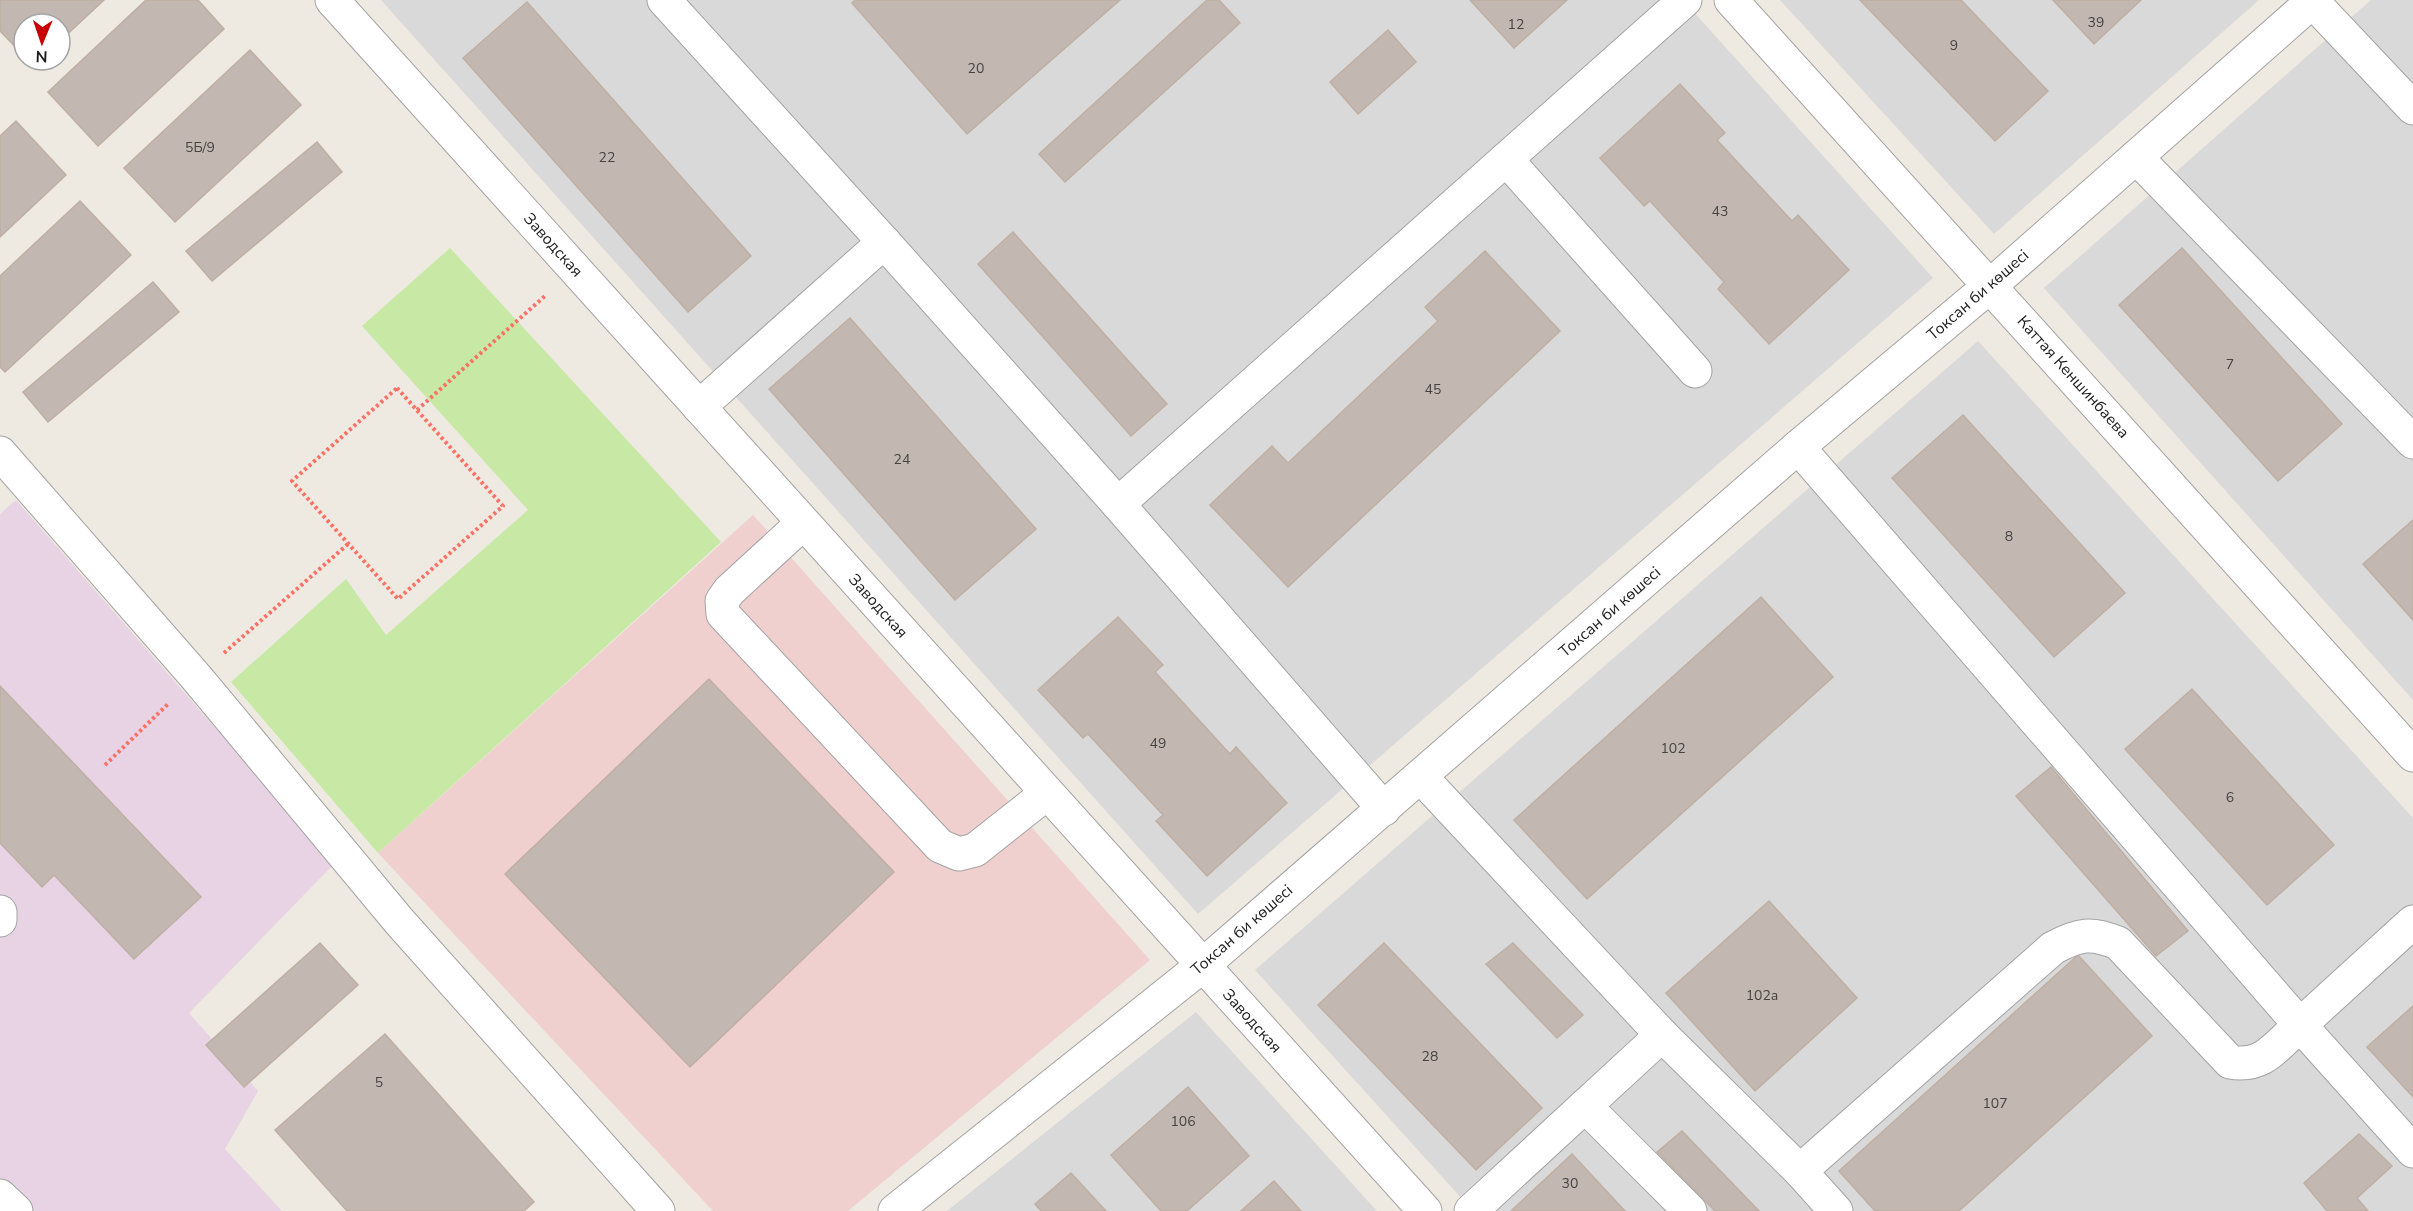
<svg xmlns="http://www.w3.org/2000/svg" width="2413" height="1211" font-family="'Nunito Sans',sans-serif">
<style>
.residential{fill:#dad9d9}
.commercial{fill:#efd0cf}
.industrial{fill:#e7d3e3}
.grass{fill:#c8e9a5}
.building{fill:#c2b8b1;stroke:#bfafa3;stroke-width:1.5}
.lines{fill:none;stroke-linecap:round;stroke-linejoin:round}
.minor-casing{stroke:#a3a3a3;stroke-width:35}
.path{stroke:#fb7165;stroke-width:4;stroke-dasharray:3 3;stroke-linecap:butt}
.minor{stroke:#fff;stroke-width:33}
.labels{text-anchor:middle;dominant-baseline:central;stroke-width:4.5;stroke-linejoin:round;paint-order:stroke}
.number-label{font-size:14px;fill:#464341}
.street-label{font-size:16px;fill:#1c1c1c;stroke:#fff}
</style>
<rect width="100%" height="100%" fill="#eee9e1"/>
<!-- residential -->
<g class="residential">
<path d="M381 0H1683L1933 278 1198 914Z"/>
<path d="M1780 0H2259L1994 234Z"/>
<path d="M2371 0H2413V700L2044 288Z"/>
<path d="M1978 341 2413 818V1211H1473L1255 970Z"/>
<path d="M1196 1012 1377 1211H947Z"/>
</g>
<!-- commercial -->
<path class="commercial" d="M753 515 1150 960 848 1211H713L378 853Z"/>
<!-- industrial -->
<path class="industrial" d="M16 500 334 864 189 1013 258 1091 225 1149 282 1211H0V514Z"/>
<!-- grass -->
<path class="grass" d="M450 248 721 542 378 853 231 682 346 579 386 635 528 510 362 326Z"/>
<!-- building -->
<g class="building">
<path d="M0 0H104L60 41V24H24V56L0 31Z"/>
<path d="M146 0H198L224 29 98 146 48 92Z"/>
<path d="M855 0H1120L967 134 852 3Z"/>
<path d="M1207 0H1219L1240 23 1065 182 1039 154Z"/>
<path d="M1470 0H1567L1514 48Z"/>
<path d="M1860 0H1961L2048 91 1995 141Z"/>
<path d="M2053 0H2141L2094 44Z"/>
<path d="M527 2 751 256 688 312 463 58Z"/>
<path d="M1388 30 1416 62 1358 114 1330 82Z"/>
<path d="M250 50 301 105 175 222 124 168Z"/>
<path d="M1680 84 1725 133 1717 140 1792 221 1798 215 1849 270 1769 344 1718 289 1724 282 1650 201 1644 206 1600 158Z"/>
<path d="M16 121 66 175 0 237V136Z"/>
<path d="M317 142 342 172 212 281 186 251Z"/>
<path d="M80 201 131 255 5 372 0 367V276Z"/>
<path d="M1013 232 1167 404 1131 436 978 264Z"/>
<path d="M2182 248 2342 424 2278 481 2119 305Z"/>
<path d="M1485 251 1560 331 1288 587 1210 505 1272 446 1288 463 1438 321 1425 307Z"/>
<path d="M153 282 179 312 48 422 23 392Z"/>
<path d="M850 318 1036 529 955 600 769 389Z"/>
<path d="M1963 415 2125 593 2054 657 1892 478Z"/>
<path d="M2413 520V620L2363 564Z"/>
<path d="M1761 597 1833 677 1587 899 1514 820Z"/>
<path d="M1118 617 1163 665 1155 672 1230 754 1236 747 1287 803 1207 876 1156 821 1163 815 1088 734 1083 738 1038 690Z"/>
<path d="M709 679 894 872 690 1067 505 874Z"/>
<path d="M0 686 201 897 134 959 54 875 42 887 0 843Z"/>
<path d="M2192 689 2334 845 2267 905 2125 749Z"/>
<path d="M2051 767 2188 931 2156 956 2016 796Z"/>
<path d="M1769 901 1857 998 1755 1091 1666 993Z"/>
<path d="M320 943 358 985 244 1087 206 1045Z"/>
<path d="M1384 943 1542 1108 1476 1170 1318 1005Z"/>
<path d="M1513 943 1583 1015 1557 1038 1486 964Z"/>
<path d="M2078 955 2152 1036 1959 1211H1875L1839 1171Z"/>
<path d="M2413 1006V1097L2367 1047Z"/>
<path d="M385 1034 534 1202 524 1211H347L275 1130Z"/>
<path d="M1188 1087 1249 1156 1187 1211H1161L1111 1155Z"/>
<path d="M1682 1131 1759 1211H1715L1657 1152Z"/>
<path d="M2359 1134 2392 1166 2357 1198 2368 1211H2327L2304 1183Z"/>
<path d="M1572 1154 1625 1211H1511Z"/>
<path d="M1071 1173 1106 1211H1041L1035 1204Z"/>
<path d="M1274 1181 1301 1211H1241Z"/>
</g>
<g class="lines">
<defs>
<g id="minor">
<path d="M332 0 1425 1211"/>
<path d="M664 0 884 242"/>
<path d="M1731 0 2413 755"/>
<path d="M2313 2 2413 108"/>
<path d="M2136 157 2413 442"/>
<path d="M1506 159 1695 371"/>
<path d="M699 407 884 242 1118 504 1384 809"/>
<path d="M1798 447 2300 1025 2413 922"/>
<path d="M0 453 196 677 399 921 658 1211"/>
<path d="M1118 504 1685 0"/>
<path d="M803 523 729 591 722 601 723 614 940 846 959 854 975 850 1047 793"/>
<path d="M1421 777 1662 1035 1471 1211"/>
<path d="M0 912V920"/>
<path d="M1662 1035 1800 1171 1836 1211"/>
<path d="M1585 1106 1690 1211"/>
<path d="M1800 1171 2053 948C2079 934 2091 932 2118 943L2230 1062C2264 1068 2276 1046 2300 1025L2413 1151"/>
<path d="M0 1196 16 1211"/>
<path d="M895 1211 1202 966 1798 447 1991 285 2314 0"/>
</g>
</defs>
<!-- minor casing -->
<use href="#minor" class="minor-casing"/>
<!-- path -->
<g class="path">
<path d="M397 388 503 506 398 599 292 481Z"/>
<path d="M417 410 546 295"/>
<path d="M224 653 348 544"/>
<path d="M105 765 168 704"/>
</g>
<!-- minor -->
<use href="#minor" class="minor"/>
</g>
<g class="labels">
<!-- number labels -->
<g class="number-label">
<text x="2096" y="22">39</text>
<text x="1516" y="24">12</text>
<text x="1954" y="45">9</text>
<text x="976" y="68">20</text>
<text x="200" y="147">5Б/9</text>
<text x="607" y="157">22</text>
<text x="1720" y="211">43</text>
<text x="2230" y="364">7</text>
<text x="1433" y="389">45</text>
<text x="902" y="459">24</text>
<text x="2009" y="536">8</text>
<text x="1158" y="743">49</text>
<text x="1673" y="748">102</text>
<text x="2230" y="797">6</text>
<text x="1762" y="995">102а</text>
<text x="1430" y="1056">28</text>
<text x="379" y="1082">5</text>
<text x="1995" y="1103">107</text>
<text x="1183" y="1121">106</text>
<text x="1570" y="1183">30</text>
</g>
<!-- street labels -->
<g class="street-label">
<text transform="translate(553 245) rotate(48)">Заводская</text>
<text transform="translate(1978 295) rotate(-41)">Токсан би көшесі</text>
<text transform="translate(2073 377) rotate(48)">Каттая Кеншинбаева</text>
<text transform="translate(878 606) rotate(48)">Заводская</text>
<text transform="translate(1610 612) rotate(-41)">Токсан би көшесі</text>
<text transform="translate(1242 930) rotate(-41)">Токсан би көшесі</text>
<text transform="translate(1252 1021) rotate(48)">Заводская</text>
</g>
</g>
<!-- north arrow -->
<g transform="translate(42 42) rotate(182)"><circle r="28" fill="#ffffff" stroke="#a4a4a4" stroke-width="1.5"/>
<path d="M0-4.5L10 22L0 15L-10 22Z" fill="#c80005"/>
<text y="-9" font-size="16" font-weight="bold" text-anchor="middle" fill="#1c1c1c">N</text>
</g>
</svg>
